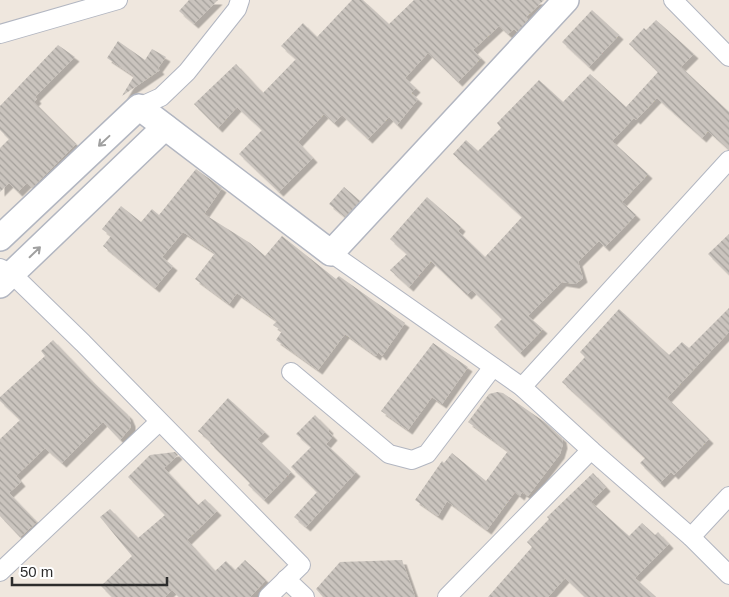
<svg xmlns="http://www.w3.org/2000/svg" width="729" height="597" font-family="Arial,sans-serif">
<style>
.building{fill:url(#building-back-hatch);filter:url(#shadow)}
.lines{fill:none;stroke-linecap:round;stroke-linejoin:round}
.street-casing{stroke:#b2b6c1;stroke-width:20}
.secondary-casing{stroke:#b2b6c1;stroke-width:28}
.street{stroke:#fff;stroke-width:18}
.secondary{stroke:#fff;stroke-width:25}
.oneway{stroke:#a0a0a0}
</style>
<defs>
<pattern id="building-back-hatch" width="6" height="6" patternUnits="userSpaceOnUse" patternTransform="scale(1.25)"><rect width="6" height="6" fill="#cac4be"/><path d="M-1 5l2 2M0 0l6 6M5-1l2 2" fill="none" stroke="#a4a09b"/></pattern>
<filter id="shadow"><feDropShadow dx="4.5" dy="4.5" stdDeviation="0" flood-color="#0004"/></filter>
</defs>
<rect width="100%" height="100%" fill="#efe7de"/>
<!-- building -->
<g class="building">
<path d="M189 0H218L194 24 179 11Z"/>
<path d="M352 0H363L389 24 414 0H544L526 17 528 19 517 32 514 29 508 34 499 26 473 50 481 58 458 82 428 53 405 78 416 88 411 93 418 99 397 125 389 117 368 139 342 115 334 123 324 114 298 142 313 158 279 192 239 154 262 130 237 107 218 128 194 104 236 64 263 93 296 59 281 46 303 23 317 37Z"/>
<path d="M592 10 619 35 589 67 562 42Z"/>
<path d="M656 20 694 54 681 67 729 112V150L708 131 702 138 657 98 636 120 634 118 612 141 648 174 622 202 636 215 605 247 599 241 578 262 583 278 578 282 575 284 562 282 528 316 543 329 520 353 494 327 502 319 472 290 467 295 431 261 409 287 390 270 407 254 390 239 427 197 461 227 458 231 485 257 522 217 453 154 466 140 478 151 501 128 497 123 539 80 563 102 590 74 626 107 658 72 629 44 644 28 646 30Z"/>
<path d="M118 41 145 60 152 49 166 57 158 68 160 70 122 96 134 76 107 58Z"/>
<path d="M58 45 75 57 35 97 37 99 34 102 76 144 32 188 27 183 18 192 9 183 0 192V148L9 139 0 130V106Z"/>
<path d="M196 169 222 188 204 214 250 243 265 256 282 236 336 279 339 276 405 323 382 356 378 352 376 356 345 334 318 370 276 340 282 331 273 325 277 321 237 293 229 304 195 279 215 253 183 232 162 257 173 266 155 288 103 246 111 236 102 229 121 206 141 222 152 209 159 215Z"/>
<path d="M344 187 360 201 345 217 329 204Z"/>
<path d="M729 234V275L708 254Z"/>
<path d="M729 308V332L667 398 709 439 674 475 671 472 660 483 640 463 645 458 562 382 585 357 580 352 619 309 669 355 682 342 689 348Z"/>
<path d="M53 340 91 380 128 415 131 422V427L120 440 103 422 62 463 45 448 16 476 21 482 9 493 37 522 20 537 0 516V439L20 420 0 401V397L45 356 41 351Z"/>
<path d="M433 343 468 367 442 404 432 397 408 430 381 411Z"/>
<path d="M497 392 503 393 546 423 562 438 563 444 560 454 528 496 522 492 520 496 515 492 487 530 447 501 438 516 415 500 442 461 444 463 452 453 486 481 508 451 468 422 489 394Z"/>
<path d="M228 398 265 432 257 439 291 472 264 500 248 485 250 483 210 443 211 442 198 431Z"/>
<path d="M315 415 329 429 328 431 333 436 326 444 356 472 306 527 294 517 317 492 291 467 311 447 296 434Z"/>
<path d="M175 452 178 455 164 468 198 505 205 499 217 511 187 540 215 571 226 561 235 570 245 560 266 580 250 597H179L172 590 165 597H112L101 586 132 556 100 517 110 509 138 538 165 515 128 477 150 455Z"/>
<path d="M593 473 606 487 591 502 629 536 642 523 655 535 658 532 669 544 635 578 656 597H585L565 578 548 597H488L532 547 527 542 549 519 547 517Z"/>
<path d="M402 560 415 597H323L316 589 340 562Z"/>
</g>
<g class="lines">
<defs>
<g id="street">
<path d="M673 0 729 57"/>
<path d="M0 34 118 0"/>
<path d="M139 107 161 97 187 72 237 9 240 0"/>
<path d="M331 253 522 387 591 450 691 537 729 575"/>
<path d="M0 268 12 274 83 343 301 565 268 597"/>
<path d="M291 372 389 454 412 460 427 454 493 367"/>
<path d="M522 387 729 160"/>
<path d="M691 537 729 496"/>
<path d="M0 572 159 422"/>
<path d="M286 579 305 597"/>
<path d="M447 597 591 450"/>
</g>
<g id="secondary">
<path d="M0 238 139 107 331 253 566 0"/>
<path d="M0 285 165 127"/>
</g>
</defs>
<!-- street casing -->
<use href="#street" class="street-casing"/>
<!-- secondary casing -->
<use href="#secondary" class="secondary-casing"/>
<!-- street -->
<use href="#street" class="street"/>
<!-- secondary -->
<use href="#secondary" class="secondary"/>
</g>
<!-- one-way arrows -->
<defs><path id="oneway-shaft" d="M-6 0H5M1.5-3L5.5 0L1.5 3" fill="none" stroke-width="1.6" stroke-linecap="round" stroke-linejoin="round" transform="scale(1.25)"/></defs>
<g class="oneway">
<use href="#oneway-shaft" transform="translate(104 141) rotate(137)"/>
<use href="#oneway-shaft" transform="translate(35 252) rotate(-44)"/>
</g>
<!-- scale -->
<path d="M12 577v8h155v-8" fill="none" stroke="#2d2d2d" stroke-width="2.5"/>
<text x="20" y="577" font-size="15" fill="#2d2d2d" stroke="#ffffff" stroke-width="4" paint-order="stroke">50 m</text>
</svg>
